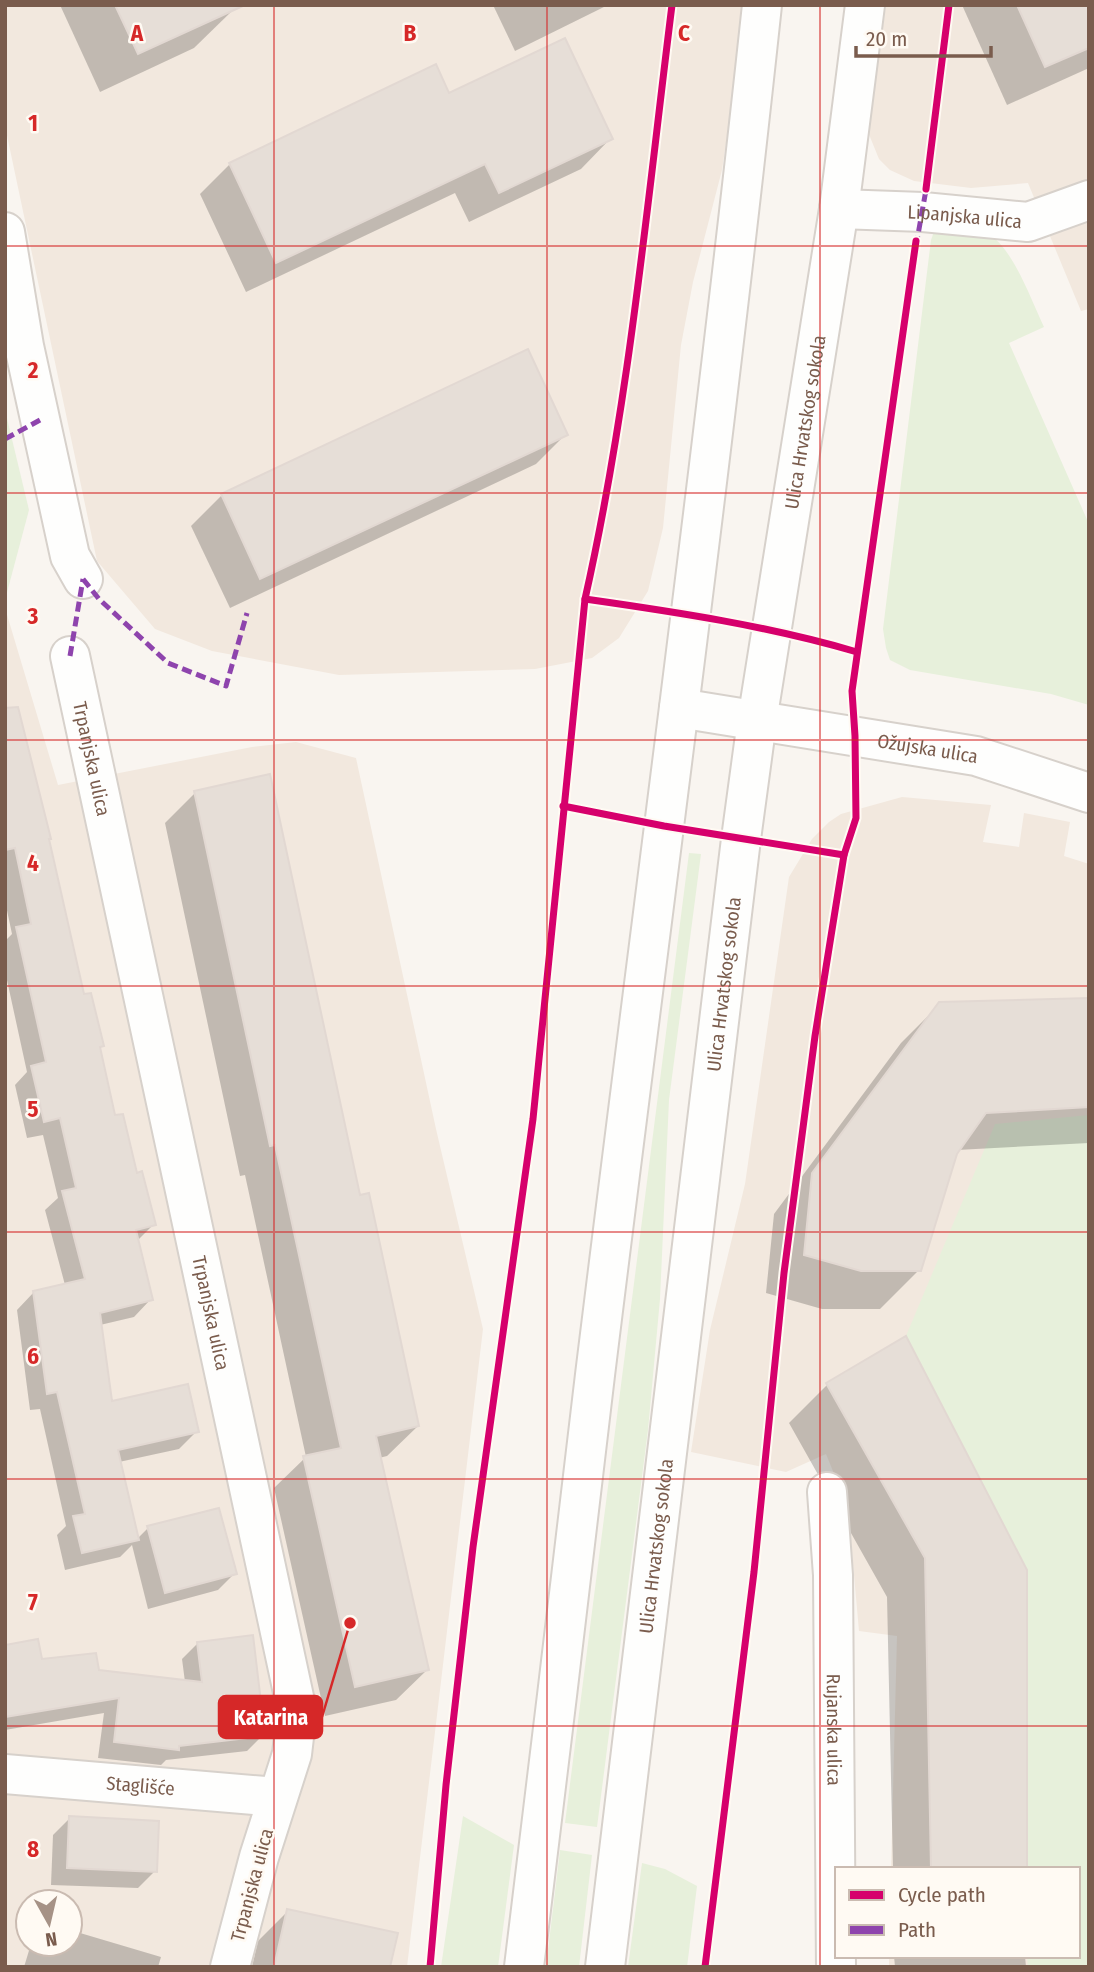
<svg xmlns="http://www.w3.org/2000/svg" width="1094" height="1972" font-family="'Fira Sans Condensed',sans-serif">
<style>
.residential{fill:#f2e8de;fill-rule:evenodd}
.green{fill:#e7f0db}
.shadow{fill:#0003}
.building{fill:#e6ded7;stroke:#e2d8d2;stroke-width:2}
.lines{fill:none;stroke-linecap:round;stroke-linejoin:round}
.minor-casing{stroke:#d7d1cb;stroke-width:42}
.minor{stroke:#fefefd;stroke-width:38}
.quiet{stroke:#8e44ad;stroke-width:5;stroke-dasharray:10 5;stroke-linecap:butt}
.cycleway-casing{stroke:#fffaf3;stroke-width:11}
.cycleway{stroke:#d6006c;stroke-width:7}
.grid{fill:none;stroke:#d62828;stroke-width:2;stroke-opacity:0.55}
.labels{text-anchor:middle;dominant-baseline:central;stroke-width:5;stroke-linejoin:round;paint-order:stroke}
.street-label{font-size:19px;fill:#7a5c4d;stroke:#fffaf3}
.grid-label{font-size:23px;text-anchor:middle;font-weight:bold;fill:#d62828;stroke:#fffaf3;stroke-width:5;stroke-linejoin:round;paint-order:stroke}
.leader{fill:none;stroke:#d62828;stroke-width:2.5}
.callout-dot{fill:#d62828;stroke:#fffaf3;stroke-width:2.5}
.callout{fill:#d62828;stroke:#d62828;stroke-width:2.5}
.callout-label{font-size:21px;text-anchor:middle;font-weight:bold;fill:#fff}
</style>
<rect width="100%" height="100%" fill="#f9f5f0"/>
<!-- residential -->
<g class="residential">
<path d="M5 5H746L722 170 693 282 681 345 663 528 648 591 619 638 592 658 535 669 339 675 212 651 155 629 97 561 5 126Z"/>
<path d="M886 5H1089V309L1081 311 1028 183 971 188 914 181 890 170 879 159 868 132Z"/>
<path d="M5 608 58 785 252 747 296 742 356 758 436 1129 483 1329 407 1967H5ZM28 1902H70V1944H28Z"/>
<path d="M902 797 991 805 983 842 1019 847 1024 813 1070 822 1064 856 1089 864V1967H889V1956H1078V1869H891L897 1636 859 1631 848 1508 826 1454 786 1472 691 1452 710 1330 745 1184 789 877 812 839 829 822 841 814Z"/>
</g>
<!-- green -->
<g class="green">
<path d="M936 226C953 229 981 228 995 239 1015 255 1033 304 1044 327L1009 343 1089 524V705L1051 694 910 670 890 660 886 648 883 629 931 240Z"/>
<path d="M5 410 29 510 5 600Z"/>
<path d="M689 853 701 854 669 1100 660 1299 648 1430 597 1827 565 1823Z"/>
<path d="M1089 1115V1967H1028L1027 1956H1078V1869H1027V1570L906 1336 995 1124Z"/>
<path d="M463 1816 514 1845 498 1967H441Z"/>
<path d="M560 1850 592 1855 579 1967H546Z"/>
<path d="M642 1863 665 1869 697 1886 687 1967H628Z"/>
</g>
<!-- shadow -->
<g class="shadow">
<path d="M60 5H231L233 10 194 48 100 92Z"/>
<path d="M493 5H608L515 51Z"/>
<path d="M962 5H1089V68L1007 105Z"/>
<path d="M448 95 611 138 581 169 469 222 455 193 246 292 200 194 230 164Z"/>
<path d="M527 352 566 434 536 464 230 608 191 526 222 495Z"/>
<path d="M5 770 47 841 82 996 102 1046 99 1050 114 1118 154 1224 137 1241 151 1299 134 1317 100 1325 110 1403 197 1431 179 1449 119 1462 137 1539 148 1528 235 1573 218 1590 148 1609 132 1545 120 1557 65 1570 57 1535 66 1526 40 1409 30 1410 17 1310 34 1292 65 1285 45 1210 58 1198 43 1135 27 1138 15 1085 27 1072 5 971V941L12 934 5 901Z"/>
<path d="M195 793 359 1197 418 1426 387 1456 379 1458 427 1670 396 1700 325 1716 274 1488 306 1457 245 1175 240 1176 165 823Z"/>
<path d="M1089 1000V1143L957 1150 919 1270 880 1309H822L766 1293 774 1214 901 1043 940 1004Z"/>
<path d="M905 1339 1025 1869H893L887 1597 789 1423 827 1385Z"/>
<path d="M198 1643 263 1735 247 1751 166 1760 161 1765 98 1758 104 1713 5 1730V1647L41 1661 97 1671 185 1682 182 1659Z"/>
<path d="M70 1818 155 1871 138 1888 51 1885 53 1835Z"/>
<path d="M288 1911 388 1967H252L258 1941Z"/>
<path d="M70 1930 161 1957 158 1967H24L31 1944H70Z"/>
<path d="M894 1956H1025L1026 1967H895Z"/>
</g>
<!-- building -->
<g class="building">
<path d="M115 5H245L138 54Z"/>
<path d="M1017 5H1089V48L1045 67Z"/>
<path d="M565 38 613 139 499 193 485 164 276 263 229 163 436 64 449 93Z"/>
<path d="M528 349 568 435 260 579 221 494Z"/>
<path d="M18 707 51 839H49L84 994 91 993 104 1046 100 1047 115 1115 123 1114 137 1173 142 1171 156 1225 136 1230 153 1300 100 1313 112 1401 188 1384 199 1432 118 1450 139 1540 82 1553 73 1516 85 1514 57 1392 47 1394 33 1291 85 1279 62 1191 76 1188 60 1118 44 1122 31 1066 46 1062 16 927 31 924 15 848 5 850V708Z"/>
<path d="M270 774 360 1195 369 1193 419 1426 376 1436 429 1670 355 1687 303 1456 341 1448 275 1145 270 1146 194 791Z"/>
<path d="M1089 998V1107L986 1113 957 1154 921 1271H861L804 1255 812 1173 939 1002Z"/>
<path d="M906 1336 1027 1570V1869H931L925 1558 826 1383Z"/>
<path d="M219 1508 237 1574 165 1593 147 1526Z"/>
<path d="M253 1635 265 1736 179 1746V1750L114 1742 119 1698 5 1717V1645L38 1639 42 1659 96 1653 99 1670 202 1682 197 1642Z"/>
<path d="M69 1816 159 1821 157 1872 67 1868Z"/>
<path d="M287 1909 398 1933 390 1967H274Z"/>
</g>
<g class="lines">
<defs>
<g id="minor">
<path id="s1" d="M839 209 923 212 1028 222 1089 200"/>
<path d="M5 232 24 346 70 556 83 579"/>
<path id="s2" d="M70 656 297 1711 292 1754 259 1857 230 1967"/>
<path id="s3" d="M679 708 976 756 1089 793"/>
<path id="s4" d="M827 1492 833 1575 836 1967"/>
<path id="s5" d="M5 1774 277 1797"/>
<path d="M524 1967C549 1770 571 1572 595 1375 651 919 713 463 762 5"/>
<path id="s6" d="M605 1967 741 839 757 721 839 209 865 5"/>
</g>
</defs>
<!-- minor casing -->
<use href="#minor" class="minor-casing"/>
<!-- minor -->
<use href="#minor" class="minor"/>
<!-- quiet -->
<g class="quiet">
<path d="M916 246 927 184"/>
<path d="M5 439 40 420"/>
<path d="M83 579 99 599 168 663 226 686 247 613"/>
<path d="M70 656 83 579"/>
</g>
<defs>
<g id="cycleway">
<path d="M926 189 949 5"/>
<path d="M585 599C676 612 769 626 857 652"/>
<path d="M563 806 664 826 844 855"/>
<path d="M430 1967 446 1785 473 1547 533 1119 585 599C629 404 647 204 672 5"/>
<path d="M705 1967 754 1572 784 1273 815 1036 844 855 856 818 855 736 852 691 916 241"/>
</g>
</defs>
<!-- cycleway casing -->
<use href="#cycleway" class="cycleway-casing"/>
<!-- cycleway -->
<use href="#cycleway" class="cycleway"/>
</g>
<!-- grid -->
<path class="grid" d="M274 5V1967M547 5V1967M820 5V1967M5 246H1089M5 493H1089M5 740H1089M5 986H1089M5 1232H1089M5 1479H1089M5 1726H1089"/>
<g class="labels">
<!-- street labels -->
<g class="street-label">
<text stroke="none"><textPath href="#s1" startOffset="126">Lipanjska ulica</textPath></text>
<text stroke="none"><textPath href="#s6" startOffset="1558">Ulica Hrvatskog sokola</textPath></text>
<text stroke="none"><textPath href="#s3" startOffset="252">Ožujska ulica</textPath></text>
<text stroke="none"><textPath href="#s2" startOffset="105">Trpanjska ulica</textPath></text>
<text stroke="none"><textPath href="#s6" startOffset="990">Ulica Hrvatskog sokola</textPath></text>
<text stroke="none"><textPath href="#s2" startOffset="672">Trpanjska ulica</textPath></text>
<text stroke="none"><textPath href="#s6" startOffset="424">Ulica Hrvatskog sokola</textPath></text>
<text stroke="none"><textPath href="#s4" startOffset="238">Rujanska ulica</textPath></text>
<text stroke="none"><textPath href="#s5" startOffset="136">Staglišće</textPath></text>
<text transform="translate(252 1885) rotate(-75)">Trpanjska ulica</text>
</g>
</g>
<g class="grid-label">
<text x="137" y="41">A</text>
<text x="410" y="41">B</text>
<text x="684" y="41">C</text>
<text x="33" y="131">1</text>
<text x="33" y="378">2</text>
<text x="33" y="624">3</text>
<text x="33" y="871">4</text>
<text x="33" y="1117">5</text>
<text x="33" y="1364">6</text>
<text x="33" y="1610">7</text>
<text x="33" y="1857">8</text>
</g>
<!-- callouts -->
<path class="leader" d="M350 1623L322 1717"/>
<circle class="callout-dot" cx="350" cy="1623" r="7"/>
<rect class="callout" x="219" y="1696" width="103" height="42" rx="7"/>
<g class="callout-label">
<text x="271" y="1725">Katarina</text>
</g>
<!-- border -->
<rect width="1094" height="1972" fill="none" stroke="#7a5c4d" stroke-width="14"/>
<!-- legend -->
<rect x="835" y="1867" width="245" height="91" fill="#fffaf3" stroke="#cabbb1" stroke-width="2"/>
<rect x="849" y="1890" width="35" height="10" fill="#d6006c" stroke="#cabbb1" stroke-width="2"/>
<text x="898" y="1902" font-size="21" fill="#7a5c4d">Cycle path</text>
<rect x="849" y="1925" width="35" height="10" fill="#8e44ad" stroke="#cabbb1" stroke-width="2"/>
<text x="898" y="1937" font-size="21" fill="#7a5c4d">Path</text>
<!-- north arrow -->
<g transform="translate(49 1923) rotate(172)"><circle r="33" fill="#fffaf3" stroke="#cabbb1" stroke-width="2"/>
<path d="M0-5L12 26L0 18L-12 26Z" fill="#a69286"/>
<text y="-10" font-size="19" font-weight="bold" text-anchor="middle" fill="#7a5c4d">N</text>
</g>
<!-- scale -->
<path d="M856 46v10h135v-10" fill="none" stroke="#7a5c4d" stroke-width="3.5"/>
<text x="866" y="46" font-size="21" fill="#7a5c4d" stroke="#fffaf3" stroke-width="5" paint-order="stroke">20 m</text>
</svg>
